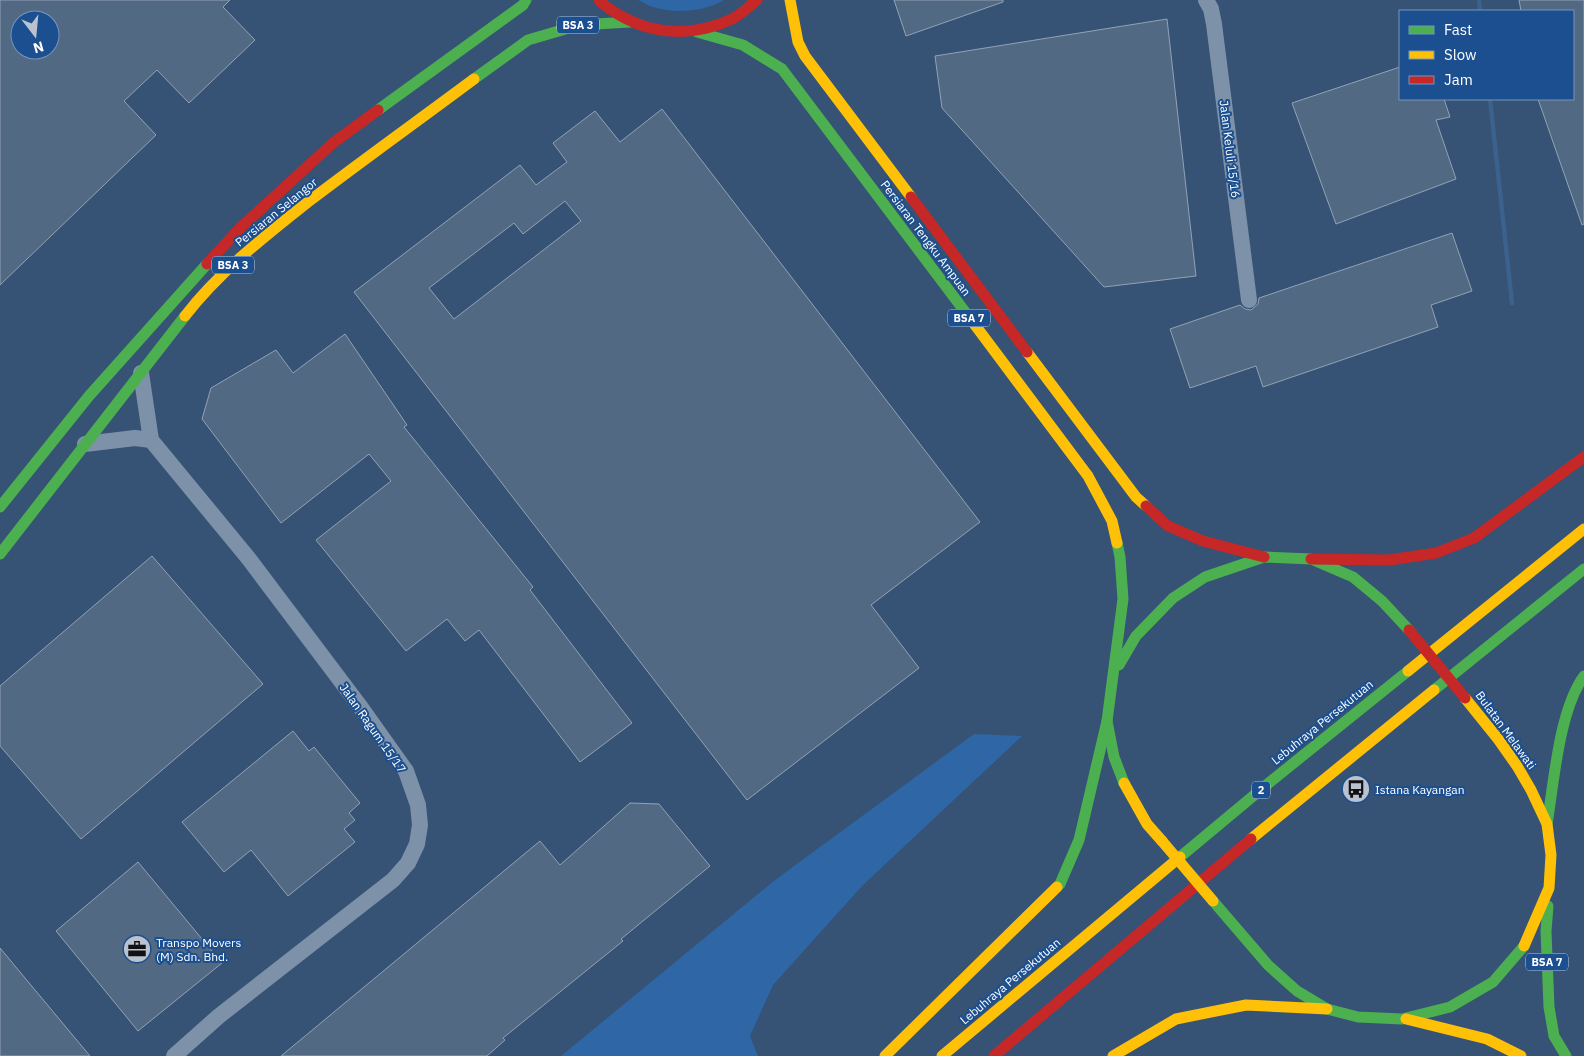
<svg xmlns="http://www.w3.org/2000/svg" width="1584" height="1056" font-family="'IBM Plex Sans',sans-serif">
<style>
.green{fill:#2f66a5}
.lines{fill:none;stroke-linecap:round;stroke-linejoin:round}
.stream{stroke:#3b618d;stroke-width:4.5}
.building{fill:#526984;stroke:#92a2b6;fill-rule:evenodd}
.street{stroke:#7d92a8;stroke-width:16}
.fast{stroke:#4caf50;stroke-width:11}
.slow{stroke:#ffc107;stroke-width:11}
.jam{stroke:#c62828;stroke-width:11}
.slow-bridge{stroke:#ffc107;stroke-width:11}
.jam-bridge{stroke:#c62828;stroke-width:11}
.labels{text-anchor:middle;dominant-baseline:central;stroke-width:4;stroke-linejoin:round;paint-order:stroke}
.shield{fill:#1b4f8f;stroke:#bbcadd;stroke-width:1}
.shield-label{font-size:11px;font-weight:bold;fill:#fff}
.street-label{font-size:12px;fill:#fff;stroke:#1b4f8f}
.poi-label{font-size:12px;fill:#fff;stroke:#1b4f8f;text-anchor:start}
</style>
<rect width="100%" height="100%" fill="#365274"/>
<!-- green -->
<g class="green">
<path d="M638 0H724C704 12 675 14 653 7 648 6 643 2 638 0Z"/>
<path d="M974 734 1022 736 862 886 773 985 750 1036 758 1056H561L775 880Z"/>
</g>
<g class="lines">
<!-- stream -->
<g class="stream">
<path d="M1479 0 1480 11"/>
<path d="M1490 99 1512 303"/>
</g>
</g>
<!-- building -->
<g class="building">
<path d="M0 0H230L223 7 255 40 189 103 157 70 124 101 156 135 0 285ZM20 20H50V50H20Z"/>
<path d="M894 0H1003V2L906 36Z"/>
<path d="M1519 0H1584V224L1582 225 1538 99H1573V11H1521Z"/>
<path d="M1167 19 1196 276 1104 287 942 108 935 56Z"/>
<path d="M1400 67V99H1444L1450 117 1436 120 1456 179 1336 224 1292 103Z"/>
<path d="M662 109 980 522 871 605 919 668 747 800 354 292 520 165 536 185 567 162 553 143 595 111 620 142ZM565 201 581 221 454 319 429 288 514 223 523 234Z"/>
<path d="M1452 233 1472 291 1431 305 1438 327 1263 387 1256 366 1190 388 1170 329 1240 305 1245 309 1251 310 1258 304 1259 298Z"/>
<path d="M345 334 407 425 404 427 533 587 530 590 632 723 580 762 479 630 465 641 447 619 406 651 316 540 391 481 369 454 281 523 202 419 211 388 276 350 293 373Z"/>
<path d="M152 556 263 684 81 839 0 746V686Z"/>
<path d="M293 731 309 751 314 747 360 803 349 813 355 820 344 829 355 842 288 896 251 850 224 872 182 822Z"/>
<path d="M630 803 659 804 710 866 621 939 623 941 503 1038 505 1040 487 1056H281L540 841 560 865Z"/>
<path d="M138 862 222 963 138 1031 56 931Z"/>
<path d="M0 948 90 1056H0Z"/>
</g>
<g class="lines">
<!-- street -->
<g class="street">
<path d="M1206 0 1211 9 1214 24 1249 300"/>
<path d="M141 373 151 440 249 559 359 705 406 771 418 805 420 825 417 844 408 863 393 880 219 1016 174 1056"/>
<path d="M85 444 135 438 151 440"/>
</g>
<!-- fast -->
<g class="fast">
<path d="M697 32 743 45 782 69 975 325"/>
<path d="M474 79 528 40 579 25 630 22"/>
<path d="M378 110 523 5 526 0"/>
<path d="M0 507 89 396 207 264"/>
<path d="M1117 543 1120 557 1123 599 1107 721 1114 757 1124 783"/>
<path d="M0 554 185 316"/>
<path d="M1119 665 1136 636 1173 598 1205 577 1264 557 1311 559 1353 577 1382 601 1409 630"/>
<path d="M1434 690 1584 569"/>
<path d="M1547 824C1554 782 1559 710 1584 676"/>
<path d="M1180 857 1270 782 1408 671"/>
<path d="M1057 887 1060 884 1079 840 1107 721"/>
<path d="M1213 901 1268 965 1297 991 1327 1009 1358 1017 1402 1019 1450 1007 1493 982 1524 946"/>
<path d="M1548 906 1546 931 1549 1007 1554 1036 1566 1056"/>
</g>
<!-- slow -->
<g class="slow">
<path d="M790 0 798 42 805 56 911 197"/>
<path d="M185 316C219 272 265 236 308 202 363 160 419 120 474 79"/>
<path d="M975 325 1088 476 1112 521 1117 543"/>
<path d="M1027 352 1136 497 1146 506"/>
<path d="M1408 671 1584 529"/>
<path d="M1465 698 1498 739 1517 766 1531 790 1547 824 1551 855 1549 888 1524 946"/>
<path d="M1124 783 1147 824 1162 841"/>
<path d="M1251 839 1434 690"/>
<path d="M1406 1019 1487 1039 1521 1056"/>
<path d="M885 1056 1057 887"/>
<path d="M942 1056 1180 857"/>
<path d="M1113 1056 1176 1019 1246 1005 1327 1009"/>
</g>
<!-- jam -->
<g class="jam">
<path d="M599 0C605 7 613 11 621 16 656 36 696 36 732 19 742 14 749 6 757 0"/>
<path d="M911 197 1027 352"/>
<path d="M207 264 240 228 333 143 378 110"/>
<path d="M1146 506 1168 526 1203 541 1264 557"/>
<path d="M1311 559 1389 560 1436 553 1474 538 1584 457"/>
<path d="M994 1056 1251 839"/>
</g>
<!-- slow-bridge -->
<path class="slow-bridge" d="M1162 841 1213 901"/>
<!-- jam-bridge -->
<path class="jam-bridge" d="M1409 630 1465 698"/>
</g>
<!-- icons -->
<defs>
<symbol id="bus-disc" viewBox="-11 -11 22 22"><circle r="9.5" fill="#b9c2ce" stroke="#1b4f8f"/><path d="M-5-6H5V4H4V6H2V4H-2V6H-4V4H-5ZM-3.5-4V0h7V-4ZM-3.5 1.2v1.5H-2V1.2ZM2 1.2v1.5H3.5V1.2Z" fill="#111"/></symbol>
<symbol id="office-disc" viewBox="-11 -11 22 22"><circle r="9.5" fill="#b9c2ce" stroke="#1b4f8f"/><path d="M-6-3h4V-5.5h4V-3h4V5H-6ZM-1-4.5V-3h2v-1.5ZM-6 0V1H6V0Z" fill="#111"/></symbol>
</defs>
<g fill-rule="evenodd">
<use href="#bus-disc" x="1340" y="773" width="32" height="32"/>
<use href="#office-disc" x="121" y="933" width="32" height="32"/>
</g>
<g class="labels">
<!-- shield labels -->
<g class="shield">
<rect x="557" y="16.5" width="42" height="17" rx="4"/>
<rect x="212" y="256.5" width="42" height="17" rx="4"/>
<rect x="948" y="309.5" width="42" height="17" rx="4"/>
<rect x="1252" y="781.5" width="18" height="17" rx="4"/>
<rect x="1526" y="953.5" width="42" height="17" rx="4"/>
</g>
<g class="shield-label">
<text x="578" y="25">BSA 3</text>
<text x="233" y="265">BSA 3</text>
<text x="969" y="318">BSA 7</text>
<text x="1261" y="790">2</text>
<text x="1547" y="962">BSA 7</text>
</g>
<!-- street labels -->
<g class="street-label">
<text transform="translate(1230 149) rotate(83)">Jalan Keluli 15/16</text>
<text transform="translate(276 212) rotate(-39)">Persiaran Selangor</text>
<text transform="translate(926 238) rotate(53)">Persiaran Tengku Ampuan</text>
<text transform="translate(1322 722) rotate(-39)">Lebuhraya Persekutuan</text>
<text transform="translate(373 728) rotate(55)">Jalan Ragum 15/17</text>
<text transform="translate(1506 730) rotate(54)">Bulatan Melawati</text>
<text transform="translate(1010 981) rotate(-40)">Lebuhraya Persekutuan</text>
</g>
<!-- poi labels -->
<g class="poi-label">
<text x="1375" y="789">Istana Kayangan</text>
<text x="156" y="942">Transpo Movers<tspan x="156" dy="14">(M) Sdn. Bhd.</tspan></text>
</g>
</g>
<!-- legend -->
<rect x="1399" y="10" width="175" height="90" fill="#1b4f8f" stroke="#7695bc"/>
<rect x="1409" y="26" width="25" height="8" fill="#4caf50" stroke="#7695bc"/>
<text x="1444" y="35" font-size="15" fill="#ffffff">Fast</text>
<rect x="1409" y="51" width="25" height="8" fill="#ffc107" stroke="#7695bc"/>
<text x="1444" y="60" font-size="15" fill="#ffffff">Slow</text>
<rect x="1409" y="76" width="25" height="8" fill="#c62828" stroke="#7695bc"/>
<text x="1444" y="85" font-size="15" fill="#ffffff">Jam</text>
<!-- north arrow -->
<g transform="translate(35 35) rotate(164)"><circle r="24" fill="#1b4f8f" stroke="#7695bc"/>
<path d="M0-4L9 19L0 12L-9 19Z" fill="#b9c2ce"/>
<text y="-8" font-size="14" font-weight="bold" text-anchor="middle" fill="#ffffff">N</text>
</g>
</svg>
